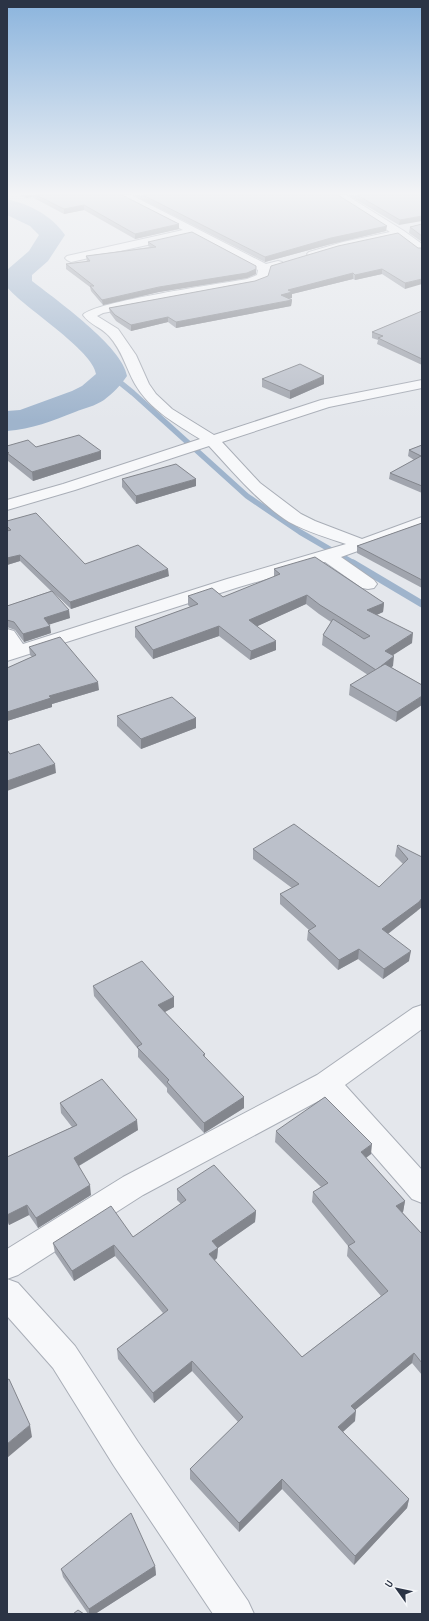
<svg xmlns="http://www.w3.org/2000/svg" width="429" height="1621" font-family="'Sofia Sans Condensed',sans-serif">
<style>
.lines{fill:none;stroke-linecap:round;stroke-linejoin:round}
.stream-far1{stroke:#9fb4cc;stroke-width:5.5}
.stream{stroke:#9fb4cc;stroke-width:7}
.river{fill:#9fb4cc;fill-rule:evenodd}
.street-casing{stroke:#a9aeb7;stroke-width:2}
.street{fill:#f7f8fa;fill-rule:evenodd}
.wall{fill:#a1a5ae}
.shaded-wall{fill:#83868d}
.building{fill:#bbc0ca;stroke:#83868d}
</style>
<rect width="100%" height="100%" fill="#e4e7ec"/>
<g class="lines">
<!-- stream-far1 -->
<path class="stream-far1" d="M112 376 133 393 247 496 300 532 355 564"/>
<!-- stream -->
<path class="stream" d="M353 563 422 604"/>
<!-- river -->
<path class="river" d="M7 199C31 205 51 215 65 235L48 261 32 275V281C55 299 123 347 127 376 121 385 112 394 104 400 95 406 85 408 75 412 52 421 32 429 7 431V411L20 410 72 391 82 386 96 374C93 350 23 307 7 287V270L29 251 39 235 30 226 7 215Z"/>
<defs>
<g id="street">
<path d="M119 195H131L266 264 278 261 282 262 284 265 282 268 270 270 267 280 254 285 103 313 97 316 118 329 136 355 149 384 156 394 172 409 214 435 321 400 422 380V388L329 407 222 442 260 483 301 514 315 521 362 539 422 517V528L341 557 374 580 377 584 374 588 368 589 362 588 325 562 239 587 7 661V629L14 631 23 644 227 579 346 544C328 538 307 532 289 522 258 502 234 473 209 446L75 490 7 510V500L63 484 200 439C176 424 150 410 135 384 126 368 122 350 109 336 101 327 90 325 83 315 92 302 224 283 247 279L257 275 258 270 192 235 71 262 67 260 65 258 67 256 183 230 120 197Z"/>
<path d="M335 195H346L404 231 422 244V253L418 252 398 237 345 248 313 257 309 256 307 254 309 252 343 242 390 232Z"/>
<path d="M422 1005V1029L345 1085 422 1170V1203L412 1199 324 1098 143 1195 18 1275 7 1279 18 1283 75 1346 138 1442 248 1601 254 1614H213L114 1466 53 1368 7 1316V1249L123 1177 317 1075 413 1008Z"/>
</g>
</defs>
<!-- street casing -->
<use href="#street" class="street-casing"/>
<!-- street -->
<use href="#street" class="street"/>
</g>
<!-- wall -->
<g class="wall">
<path d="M19 195H122L179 224V229L135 239 84 210 64 214 32 197 26 198Z"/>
<path d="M133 195H338L386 231 331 244 265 262Z"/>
<path d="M348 195H422L399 225Z"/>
<path d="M422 224V242L409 233 410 227Z"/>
<path d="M148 242 256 271V274L247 278 159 292 103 305 91 291 90 287 66 269V264L87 262 86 256 150 247 148 246Z"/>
<path d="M418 248 405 289 382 274 355 280 353 279 292 294V298L289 299 292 300 291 306 176 328 168 322 131 331 116 321 110 313 109 308 255 281Z"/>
<path d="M422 311V365L377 344 378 340 372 338V332Z"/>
<path d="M262 379 324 384 290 399 262 387Z"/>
<path d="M422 445V493L389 479 390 473 414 460 408 456 409 450Z"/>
<path d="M7 446 36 447 101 459 33 481 8 461V459L7 458Z"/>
<path d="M122 479 196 486 136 504 122 487Z"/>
<path d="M7 521 85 564 169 576 71 609 53 592 70 618 49 624 51 633 24 642 15 630 7 627V606L51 591 20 561 7 565Z"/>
<path d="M422 523V588L357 553V546Z"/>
<path d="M274 569 384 603 383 612 376 615 412 643 392 655 393 666 391 667 422 685 396 722 349 695 350 685 368 675 322 645 323 635 331 622 319 614 306 604 257 626 276 650 250 660 219 636 153 659 135 637V627L190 607 188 605V596L223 597 274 577Z"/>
<path d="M29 647 99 690 52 704V707L7 721V668L32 657 30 655Z"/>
<path d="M117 716 196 718V728L141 749 117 726Z"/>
<path d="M397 846 422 857 417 911 388 934 409 961 383 979 358 959 338 970 307 940 308 931 309 930 280 904V894L292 888 253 859V849L379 887 403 864 395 856Z"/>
<path d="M93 986 174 997V1007L164 1012 205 1054V1058L244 1097V1108L204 1133 167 1092V1088L138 1057V1049L94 996Z"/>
<path d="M60 1103 138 1130 79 1166 91 1195 38 1228 29 1215 9 1225 7 1221V1157L72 1127 61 1113Z"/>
<path d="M276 1131 371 1154 366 1158 405 1201 403 1212H402L422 1234V1375L412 1363 355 1410V1421L343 1432 409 1499 407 1508 354 1565 282 1489 239 1532 190 1479V1469L238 1422 192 1371 154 1403 118 1359 117 1349 163 1313 115 1256 74 1281 55 1253 53 1243 133 1237 181 1204 177 1200V1189L256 1211 255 1222 218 1248 217 1258 214 1261 302 1357 381 1296 347 1256 348 1246 312 1202 313 1192 321 1187 275 1142Z"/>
<path d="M155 1566 156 1575 95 1614H88L63 1577 61 1569Z"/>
</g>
<!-- shaded-wall -->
<g class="shaded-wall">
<path d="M25 195H32V197L26 198Z"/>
<path d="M84 205V210L64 214V209Z"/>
<path d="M422 216V221L399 225 400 220Z"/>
<path d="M179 224V229L135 239V234Z"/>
<path d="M387 226 386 231 331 244 265 262V257L331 238Z"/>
<path d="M256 266V274L247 278 159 292 103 305 102 300Z"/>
<path d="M382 269V274L355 280V275Z"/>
<path d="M353 273V279L292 294V298L281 300V295L288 290Z"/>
<path d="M422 279V284L405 289V283Z"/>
<path d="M292 300 291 306 176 328V322Z"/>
<path d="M168 317V322L131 331V325Z"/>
<path d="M324 376V384L290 399V391Z"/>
<path d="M101 451V459L33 481 32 472Z"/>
<path d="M196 479V486L136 504V496Z"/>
<path d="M20 555V561L7 565V558Z"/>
<path d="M168 569 169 576 71 609 70 602Z"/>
<path d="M307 595 306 604 249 630V620Z"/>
<path d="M384 603 383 612 366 620 367 610Z"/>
<path d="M69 610 70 618 45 626 44 618Z"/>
<path d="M50 626 51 633 24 642 23 634Z"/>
<path d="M219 626V636L153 659V650Z"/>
<path d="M413 633 412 643 384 661 385 651Z"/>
<path d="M276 641V650L250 660 251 651Z"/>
<path d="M394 656 393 666 375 679 376 670Z"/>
<path d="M98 682 99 690 52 704V707L7 721V712L49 696Z"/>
<path d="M422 696V705L396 722 397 712Z"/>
<path d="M196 718V728L141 749V739Z"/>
<path d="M55 764 56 773 7 791V781Z"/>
<path d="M422 898V907L417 911 381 939 382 929Z"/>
<path d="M359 949 358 959 338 970 339 960Z"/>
<path d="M411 951 409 961 383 979 384 969Z"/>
<path d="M174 997V1007L158 1016V1005Z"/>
<path d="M244 1097V1108L204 1133V1123Z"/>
<path d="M137 1120 138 1130 75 1168 74 1158Z"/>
<path d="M372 1144 371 1154 360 1162 361 1152Z"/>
<path d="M90 1185 91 1195 38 1228 36 1218Z"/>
<path d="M405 1201 403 1212 395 1217 396 1206Z"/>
<path d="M27 1205 29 1215 9 1225 7 1215Z"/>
<path d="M256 1211 255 1222 212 1252V1241Z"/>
<path d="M114 1245 115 1256 74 1281 72 1271Z"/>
<path d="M218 1248 217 1258 209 1265V1254Z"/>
<path d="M414 1353 412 1363 349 1415 351 1406Z"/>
<path d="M192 1361V1371L154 1403 153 1393Z"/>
<path d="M356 1411 355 1421 337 1437 338 1427Z"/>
<path d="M30 1425 32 1437 7 1458V1444Z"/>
<path d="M282 1479V1489L239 1532V1523Z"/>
<path d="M409 1499 407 1508 354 1565 355 1556Z"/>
<path d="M155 1566 156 1575 95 1614H89V1609Z"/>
</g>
<!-- building -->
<g class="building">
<path d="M36 195H122L179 224 135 234 84 205 64 209Z"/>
<path d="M143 195H338L387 226 331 238 265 257Z"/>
<path d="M357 195H422V216L400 220Z"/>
<path d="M422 224V236L410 227Z"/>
<path d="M192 232 256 266V269L247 273 159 287 102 300 90 286H94L66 264 90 261 86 256 156 247 148 242Z"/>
<path d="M398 233 418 248H422V279L405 283 382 269 355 275 353 273 288 290 292 292 281 295 292 300 176 322 168 317 131 325 115 315 109 308 255 281 268 276 271 266 338 246Z"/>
<path d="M422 311V359L378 338 383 336 372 332Z"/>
<path d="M300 364 324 376 290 391 262 379Z"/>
<path d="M79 435 101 451 32 472 7 453H9L7 451V446L28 440 36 447Z"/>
<path d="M422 445V486L390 473 421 456 409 450Z"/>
<path d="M176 464 196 479 136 496 122 479Z"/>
<path d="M36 513 85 564 138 545 168 569 70 602 20 555 7 558V531L11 530 7 526V521Z"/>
<path d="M422 523V580L357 546Z"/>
<path d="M315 557 384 603 367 610 413 633 385 651 394 656 376 670 323 635 333 619 364 639 370 636 320 605 307 595 249 620 276 641 251 651 219 626 153 650 135 627 198 604 188 596 212 588 223 597 280 574 274 569Z"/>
<path d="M52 591 69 610 44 618 50 626 23 634 14 622 7 620V606Z"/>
<path d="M60 637 98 682 49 696 51 698 7 712V668L36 655 29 647Z"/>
<path d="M385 664 422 685V696L397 712 350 685Z"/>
<path d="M172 697 196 718 141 739 117 716Z"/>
<path d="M39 744 55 764 7 781V750L10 754Z"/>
<path d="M294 824 379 887 408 859 397 846 398 845 422 857V898L419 902 382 929 411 951 384 969 359 949 339 960 308 931 316 926 280 894 299 884 253 849Z"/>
<path d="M142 961 174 997 158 1005 205 1054 203 1055 244 1097 204 1123 167 1082 169 1080 137 1047 142 1044 93 986Z"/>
<path d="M102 1079 137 1120 74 1158 90 1185 36 1218 27 1205 7 1215V1157L77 1125 60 1103Z"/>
<path d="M325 1097 372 1144 361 1152 405 1201 396 1206 422 1234V1363L414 1353 351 1406 356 1411 338 1427 409 1499 355 1556 282 1479 239 1523 190 1469 243 1417 192 1361 153 1393 117 1349 168 1310 114 1245 72 1271 53 1243 111 1206 133 1237 186 1200 177 1189 214 1165 256 1211 212 1241 218 1248 209 1254 302 1357 388 1291 348 1246 355 1242 313 1192 328 1183 276 1131Z"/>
<path d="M9 1379 30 1425 7 1444V1380Z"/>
<path d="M131 1513 155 1566 89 1609 61 1569Z"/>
<path d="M78 1610 84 1614H73Z"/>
</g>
<!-- sky -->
<linearGradient id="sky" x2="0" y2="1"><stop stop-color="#8bb4dd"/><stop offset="0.46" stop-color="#f3f4f6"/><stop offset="1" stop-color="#f3f4f6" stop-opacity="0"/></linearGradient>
<rect width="429" height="421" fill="url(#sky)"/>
<!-- border -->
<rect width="429" height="1621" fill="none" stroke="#2b3445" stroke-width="16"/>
<!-- north arrow -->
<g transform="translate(397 1589) rotate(303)" stroke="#f4f6f9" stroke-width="3" paint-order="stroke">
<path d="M0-3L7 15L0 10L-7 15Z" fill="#2b3445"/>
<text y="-6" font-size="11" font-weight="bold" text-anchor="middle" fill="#2b3445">U</text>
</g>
</svg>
